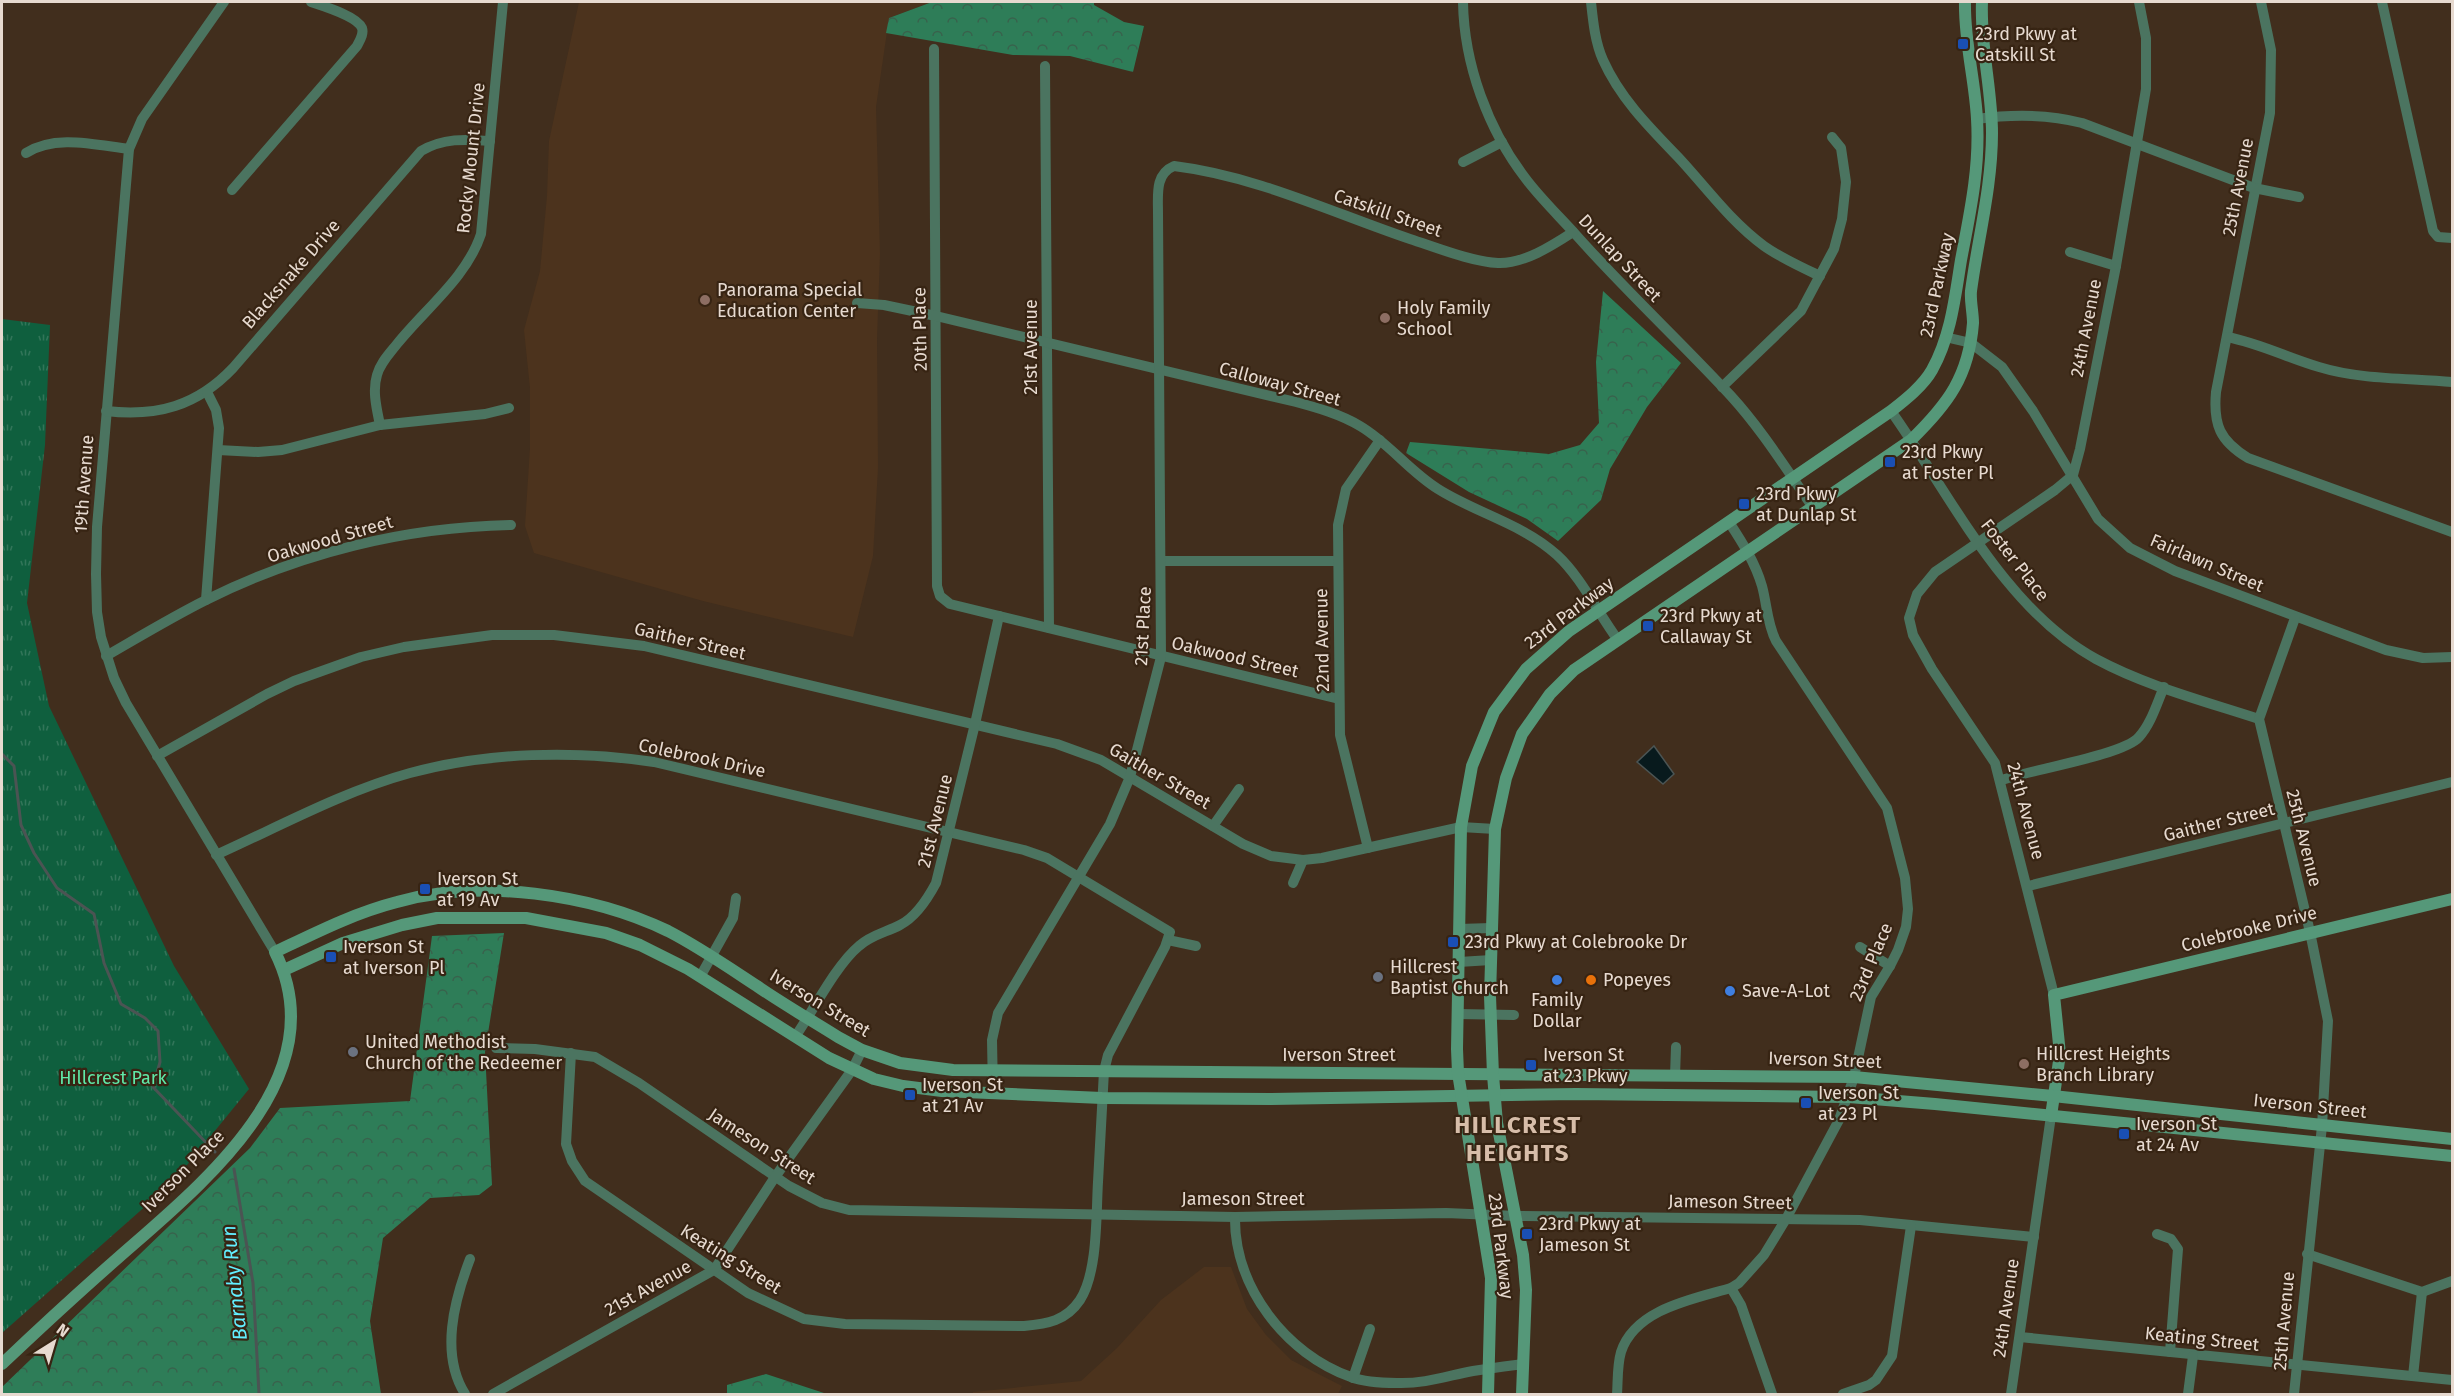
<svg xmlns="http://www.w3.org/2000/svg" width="2454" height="1396" font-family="'Fira Sans',sans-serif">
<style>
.built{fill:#4c331d}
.forest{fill:url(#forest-crowns)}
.park{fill:url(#park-tufts)}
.water{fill:#081a1d;stroke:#4b5453;stroke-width:1.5}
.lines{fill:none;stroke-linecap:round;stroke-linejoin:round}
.stream{stroke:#4b5453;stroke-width:3}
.street{stroke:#4b7460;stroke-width:10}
.secondary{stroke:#559879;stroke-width:12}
.transit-dot{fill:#1a4fb4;stroke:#372413;stroke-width:2}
.education-dot{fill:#8d6e63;stroke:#372413;stroke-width:2}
.worship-dot{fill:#6b7280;stroke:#372413;stroke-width:2}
.shop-dot{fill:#3f7fe0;stroke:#372413;stroke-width:2}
.food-dot{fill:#e8710a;stroke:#372413;stroke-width:2}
.labels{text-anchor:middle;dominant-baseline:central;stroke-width:4.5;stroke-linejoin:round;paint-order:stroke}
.poi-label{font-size:18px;fill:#e7dad0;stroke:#372413;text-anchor:start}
.street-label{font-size:18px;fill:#e7dad0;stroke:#372413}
.park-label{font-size:18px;fill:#60e9a8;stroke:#372413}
.water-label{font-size:20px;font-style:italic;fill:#62efff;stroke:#372413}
.district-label{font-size:24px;font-weight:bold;letter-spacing:1.5px;fill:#d7bda9;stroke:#372413}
</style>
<defs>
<pattern id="forest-crowns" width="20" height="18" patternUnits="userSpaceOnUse" patternTransform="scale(1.5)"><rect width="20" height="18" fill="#2e7d58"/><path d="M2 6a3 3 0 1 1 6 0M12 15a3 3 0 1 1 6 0" fill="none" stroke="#38624c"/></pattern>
<pattern id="park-tufts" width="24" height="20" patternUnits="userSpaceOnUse" patternTransform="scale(1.5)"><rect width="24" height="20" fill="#0f5f3e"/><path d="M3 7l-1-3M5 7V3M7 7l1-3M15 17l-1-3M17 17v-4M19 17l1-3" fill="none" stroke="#327559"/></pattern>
</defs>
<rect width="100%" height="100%" fill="#412e1d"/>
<!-- built -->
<g class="built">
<path d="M579 2H932L889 18 876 107 880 254 877 339 878 468 873 556 853 637 703 601 534 553 525 526 530 448V388L524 330 540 271 547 196 549 141Z"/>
<path d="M1204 1267H1231L1247 1309 1266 1335 1291 1360 1342 1386 1338 1394H973V1392L1081 1381 1117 1348 1161 1300Z"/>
</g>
<!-- forest -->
<g class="forest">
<path d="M932 2H1094V5L1124 22 1144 26 1133 72 1070 56 1013 55 886 33 889 18Z"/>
<path d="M1603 291 1681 363 1647 407 1610 469 1601 500 1558 541 1527 519 1469 492 1406 453 1410 442 1549 454 1580 445 1599 423 1596 362Z"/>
<path d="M504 933 485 1052 492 1185 479 1195 430 1198 383 1238 370 1321 381 1394H2V1387L250 1148 280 1108 410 1101 432 936Z"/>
<path d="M766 1374 827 1394H727V1385Z"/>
</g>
<!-- park -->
<path class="park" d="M2 319 50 325 45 445 27 603 49 706 174 966 249 1089 174 1181 2 1333Z"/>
<!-- water -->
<path class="water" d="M1654 746 1674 774 1663 784 1637 762Z"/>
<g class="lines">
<!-- stream -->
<g class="stream">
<path d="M2 754 14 766 21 825 34 853 57 888 94 914 104 963 121 1004 145 1018 158 1031 160 1062 153 1087 215 1152"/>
<path d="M234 1169 253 1283 259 1394"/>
</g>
<!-- street -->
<g class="street">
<path d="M224 2 142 119 129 149 97 527 96 574 97 612 101 637 114 678 126 703 275 952"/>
<path d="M1463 2C1464 64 1488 130 1526 179 1541 199 1560 217 1577 236 1627 292 1681 342 1731 396 1762 430 1786 469 1812 506"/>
<path d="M1591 2C1593 21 1595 42 1603 60 1620 98 1649 127 1678 157 1706 187 1730 221 1764 246 1781 258 1801 267 1820 276"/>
<path d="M2261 2 2271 50 2270 113 2216 392C2213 425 2220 441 2248 458L2452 532"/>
<path d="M2382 2 2433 231 2438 237 2452 238"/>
<path d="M934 49 937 586 940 596 950 604 1339 699"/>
<path d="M1045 66 1049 628"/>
<path d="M1977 119C2013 114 2047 114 2082 123L2254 188 2299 197"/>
<path d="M26 153C55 134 96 145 129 149"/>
<path d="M1463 162 1502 142"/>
<path d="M232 190 357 46C360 40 364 34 362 28 357 16 323 6 311 2"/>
<path d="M2070 252 2116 266"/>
<path d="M857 303 884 305 936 316 1296 402C1318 408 1340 414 1360 426 1389 443 1409 471 1438 489 1476 513 1523 524 1557 555 1581 577 1598 613 1618 640"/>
<path d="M1945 337 1971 343 2002 367 2033 411 2098 519 2130 548 2175 571 2386 650 2423 658 2452 657"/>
<path d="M2227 337C2259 343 2288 358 2319 367 2361 380 2409 378 2452 382"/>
<path d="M1722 387 1801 311 1834 249 1842 219 1846 182 1841 148 1832 137"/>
<path d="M106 411C157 417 197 406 233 368L421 151C443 138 465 139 490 141"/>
<path d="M1891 411C1950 494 2004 609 2096 659 2146 686 2204 701 2259 719"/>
<path d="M380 425C377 410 372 391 377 375 380 363 390 353 397 344 425 309 467 277 481 234L503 2"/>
<path d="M218 450 258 452 282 450 380 425 485 414 509 408"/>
<path d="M1162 561H1337"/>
<path d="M206 600 219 428 216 410 207 392"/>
<path d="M106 656C139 637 172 617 206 600 300 553 405 527 511 525"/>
<path d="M157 756 267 694 294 681 361 657 404 647 492 635H554L644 646 1057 744 1101 760 1243 844 1271 856 1303 860 1322 858 1461 827 1495 829"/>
<path d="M2002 780C2030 770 2124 755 2139 737 2151 724 2157 703 2164 687"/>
<path d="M1213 826 1239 789"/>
<path d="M1368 848 1340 735 1338 525 1346 489 1380 440"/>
<path d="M216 855C278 827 344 791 410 773 488 752 575 750 654 762L1024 850 1047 858 1170 932 1165 947 1108 1055 1104 1071C1102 1108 1100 1145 1098 1182 1096 1215 1098 1272 1080 1300 1066 1321 1047 1324 1024 1326L845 1324 804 1319 748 1293 585 1181 572 1161 566 1144 571 1053"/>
<path d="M1293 883 1303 860"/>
<path d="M2028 886 2452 782"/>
<path d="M1459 929 1491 928"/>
<path d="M1168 940 1196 946"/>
<path d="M1860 947 1890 966"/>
<path d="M1459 962 1491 960"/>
<path d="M700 977 733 918 736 898"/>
<path d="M2054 995 1995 763 1932 669 1913 635 1909 618 1917 594 1935 572 2055 490 2073 475 2080 449 2116 266 2146 89V38L2139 2"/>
<path d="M1458 1014 1514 1015"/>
<path d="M795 1037C813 1011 836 965 859 946 871 935 887 932 900 925 916 917 928 898 936 883L975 724 999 616"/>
<path d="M496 1048 535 1049 595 1057 639 1083 789 1186 822 1203 849 1210 1235 1217 1446 1213 1517 1216 1860 1220 2034 1237"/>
<path d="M1675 1076 1676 1047"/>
<path d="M993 1092 992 1040 998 1013 1110 824 1130 777 1161 657 1158 213C1158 194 1155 174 1174 166 1256 176 1333 213 1410 239 1435 247 1472 262 1498 263 1524 264 1553 245 1573 232"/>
<path d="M1235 1217C1234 1287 1286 1354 1351 1377 1364 1382 1383 1383 1397 1383 1424 1384 1447 1376 1473 1371 1490 1368 1507 1366 1523 1364"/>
<path d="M2157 1234 2171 1239 2178 1249 2170 1352"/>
<path d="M2307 1254 2422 1292 2452 1281"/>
<path d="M1731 1288 1741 1305 1772 1394"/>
<path d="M2020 1337 2452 1380"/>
<path d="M2413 1376 2422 1292"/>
<path d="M1353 1378 1370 1329"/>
<path d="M465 1394C440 1354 454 1301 470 1259"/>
<path d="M493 1394 714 1270 775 1177 852 1070 862 1050"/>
<path d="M1617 1394C1618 1381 1617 1366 1621 1352 1635 1309 1693 1299 1731 1288L1739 1283 1764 1255 1786 1219 1839 1120 1854 1077 1871 997 1890 966 1898 950 1906 927 1908 909 1905 878 1887 808 1776 641C1767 624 1767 604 1762 586 1755 562 1742 542 1729 522"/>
<path d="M1843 1394 1869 1385 1876 1380 1892 1356 1911 1226"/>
<path d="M2011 1394 2051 1116"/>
<path d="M2188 1394 2193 1356"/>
<path d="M2294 1394 2322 1126 2328 1021 2310 932 2259 719 2295 618"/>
</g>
<!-- secondary -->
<g class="secondary">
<path d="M284 970 343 943 402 925 437 918H526L606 933 640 945 688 969 829 1058 874 1079 903 1086 942 1091 1102 1098 1271 1099 1576 1094 1849 1097 1935 1104 2452 1156"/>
<path d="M2051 1116 2060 1054 2054 995 2452 899"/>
<path d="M2 1364C40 1328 79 1292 119 1257 201 1185 338 1077 275 952 315 933 354 913 397 902 480 878 591 894 668 931 699 947 728 967 757 986 783 1004 811 1020 838 1037L862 1050 900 1063 953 1070 1854 1077 2053 1096 2452 1139"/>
<path d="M1488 1394 1491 1278 1458 1073 1457 1049 1461 827 1472 766 1494 712 1526 669 1569 631 1891 411C1905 400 1923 386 1932 370 1951 336 1955 297 1961 260 1970 213 1980 167 1977 119 1975 80 1964 41 1965 2"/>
<path d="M1522 1394 1526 1290 1523 1255 1497 1123 1493 1075 1490 996 1495 829 1506 778 1522 734 1550 694 1574 670 1911 440C1948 404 1969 376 1973 323 1973 312 1970 301 1971 291 1978 238 1992 187 1992 133 1992 89 1980 46 1982 2"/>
</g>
</g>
<!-- markers -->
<g class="transit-dot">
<rect x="1957" y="38" width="12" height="12" rx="3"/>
<rect x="1884" y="456" width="12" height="12" rx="3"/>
<rect x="1738" y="498" width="12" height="12" rx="3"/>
<rect x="1642" y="620" width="12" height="12" rx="3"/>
<rect x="419" y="883" width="12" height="12" rx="3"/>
<rect x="1447" y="936" width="12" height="12" rx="3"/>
<rect x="325" y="951" width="12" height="12" rx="3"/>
<rect x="1525" y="1059" width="12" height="12" rx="3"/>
<rect x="904" y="1089" width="12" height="12" rx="3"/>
<rect x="1800" y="1097" width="12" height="12" rx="3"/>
<rect x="2118" y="1128" width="12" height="12" rx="3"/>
<rect x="1521" y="1228" width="12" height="12" rx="3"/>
</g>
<g class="education-dot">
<circle cx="705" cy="300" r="6"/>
<circle cx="1385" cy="318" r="6"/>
<circle cx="2024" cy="1064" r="6"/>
</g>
<g class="worship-dot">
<circle cx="1378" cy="977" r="6"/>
<circle cx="353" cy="1052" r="6"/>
</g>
<g class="shop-dot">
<circle cx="1557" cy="980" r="6"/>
<circle cx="1730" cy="991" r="6"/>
</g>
<circle class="food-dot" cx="1591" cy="980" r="6"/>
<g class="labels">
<!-- poi labels -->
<g class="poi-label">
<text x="1975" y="34">23rd Pkwy at<tspan x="1975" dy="21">Catskill St</tspan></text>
<text x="717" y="290">Panorama Special<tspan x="717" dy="21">Education Center</tspan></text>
<text x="1397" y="308">Holy Family<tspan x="1397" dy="21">School</tspan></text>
<text x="1902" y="452">23rd Pkwy<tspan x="1902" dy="21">at Foster Pl</tspan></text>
<text x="1756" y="494">23rd Pkwy<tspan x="1756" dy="21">at Dunlap St</tspan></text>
<text x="1660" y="616">23rd Pkwy at<tspan x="1660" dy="21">Callaway St</tspan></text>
<text x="437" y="879">Iverson St<tspan x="437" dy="21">at 19 Av</tspan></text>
<text x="1465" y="942">23rd Pkwy at Colebrooke Dr</text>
<text x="343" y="947">Iverson St<tspan x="343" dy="21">at Iverson Pl</tspan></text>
<text x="1390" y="967">Hillcrest<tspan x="1390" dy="21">Baptist Church</tspan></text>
<text x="1603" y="980">Popeyes</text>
<text x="1742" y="991">Save-A-Lot</text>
<text x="1557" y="1000" text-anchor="middle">Family<tspan x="1557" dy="21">Dollar</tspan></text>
<text x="365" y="1042">United Methodist<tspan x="365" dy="21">Church of the Redeemer</tspan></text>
<text x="2036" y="1054">Hillcrest Heights<tspan x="2036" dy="21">Branch Library</tspan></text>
<text x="1543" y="1055">Iverson St<tspan x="1543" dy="21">at 23 Pkwy</tspan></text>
<text x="922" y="1085">Iverson St<tspan x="922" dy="21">at 21 Av</tspan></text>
<text x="1818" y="1093">Iverson St<tspan x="1818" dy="21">at 23 Pl</tspan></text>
<text x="2136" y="1124">Iverson St<tspan x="2136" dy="21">at 24 Av</tspan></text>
<text x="1539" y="1224">23rd Pkwy at<tspan x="1539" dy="21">Jameson St</tspan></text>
</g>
<!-- street labels -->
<g class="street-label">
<text transform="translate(471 158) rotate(-84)">Rocky Mount Drive</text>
<text transform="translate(2238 187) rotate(-79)">25th Avenue</text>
<text transform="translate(1388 213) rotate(19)">Catskill Street</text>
<text transform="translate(1620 258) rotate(47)">Dunlap Street</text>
<text transform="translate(291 274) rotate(-49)">Blacksnake Drive</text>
<text transform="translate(1937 285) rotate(-78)">23rd Parkway</text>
<text transform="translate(2086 328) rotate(-79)">24th Avenue</text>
<text transform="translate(920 329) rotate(-91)">20th Place</text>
<text transform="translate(1031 347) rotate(-90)">21st Avenue</text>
<text transform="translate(1280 384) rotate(15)">Calloway Street</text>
<text transform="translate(84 484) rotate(-86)">19th Avenue</text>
<text transform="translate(330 539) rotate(-16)">Oakwood Street</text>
<text transform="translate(2015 560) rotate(52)">Foster Place</text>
<text transform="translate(2207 563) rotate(23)">Fairlawn Street</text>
<text transform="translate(1569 613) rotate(-37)">23rd Parkway</text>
<text transform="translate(1143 626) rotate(-87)">21st Place</text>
<text transform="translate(1322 640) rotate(-91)">22nd Avenue</text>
<text transform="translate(690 641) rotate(13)">Gaither Street</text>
<text transform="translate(1235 657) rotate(13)">Oakwood Street</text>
<text transform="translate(702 758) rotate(12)">Colebrook Drive</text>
<text transform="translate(1160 776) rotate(30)">Gaither Street</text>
<text transform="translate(2026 811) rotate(75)">24th Avenue</text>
<text transform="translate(935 821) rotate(-76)">21st Avenue</text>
<text transform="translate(2219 822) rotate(-14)">Gaither Street</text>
<text transform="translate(2304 838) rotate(76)">25th Avenue</text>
<text transform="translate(2249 929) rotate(-14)">Colebrooke Drive</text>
<text transform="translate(1871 962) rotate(-67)">23rd Place</text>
<text transform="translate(820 1003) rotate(31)">Iverson Street</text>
<text x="1339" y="1055">Iverson Street</text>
<text transform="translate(1825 1060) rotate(2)">Iverson Street</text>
<text transform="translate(2310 1106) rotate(6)">Iverson Street</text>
<text transform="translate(762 1146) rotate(33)">Jameson Street</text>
<text transform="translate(183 1171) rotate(-45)">Iverson Place</text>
<text x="1243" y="1199">Jameson Street</text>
<text transform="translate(1730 1202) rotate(1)">Jameson Street</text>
<text transform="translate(1501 1246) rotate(83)">23rd Parkway</text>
<text transform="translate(731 1259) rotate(32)">Keating Street</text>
<text transform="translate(648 1288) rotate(-29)">21st Avenue</text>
<text transform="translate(2006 1308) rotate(-82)">24th Avenue</text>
<text transform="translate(2284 1321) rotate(-85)">25th Avenue</text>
<text transform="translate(2202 1339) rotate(6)">Keating Street</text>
</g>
<!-- park labels -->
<g class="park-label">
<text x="113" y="1078">Hillcrest Park</text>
</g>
<!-- water labels -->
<g class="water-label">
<text transform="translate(234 1283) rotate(-96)">Barnaby Run</text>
</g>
<!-- district labels -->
<g class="district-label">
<text x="1518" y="1125">HILLCREST<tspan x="1518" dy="28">HEIGHTS</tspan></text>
</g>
</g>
<!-- border -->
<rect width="2454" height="1396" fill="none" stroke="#e7dad0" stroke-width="6"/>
<!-- north arrow -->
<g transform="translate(54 1342) rotate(37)" stroke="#372413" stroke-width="4.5" paint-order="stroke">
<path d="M0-4.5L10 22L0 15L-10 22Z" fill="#e7dad0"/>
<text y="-9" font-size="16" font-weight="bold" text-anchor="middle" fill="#e7dad0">N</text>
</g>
</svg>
